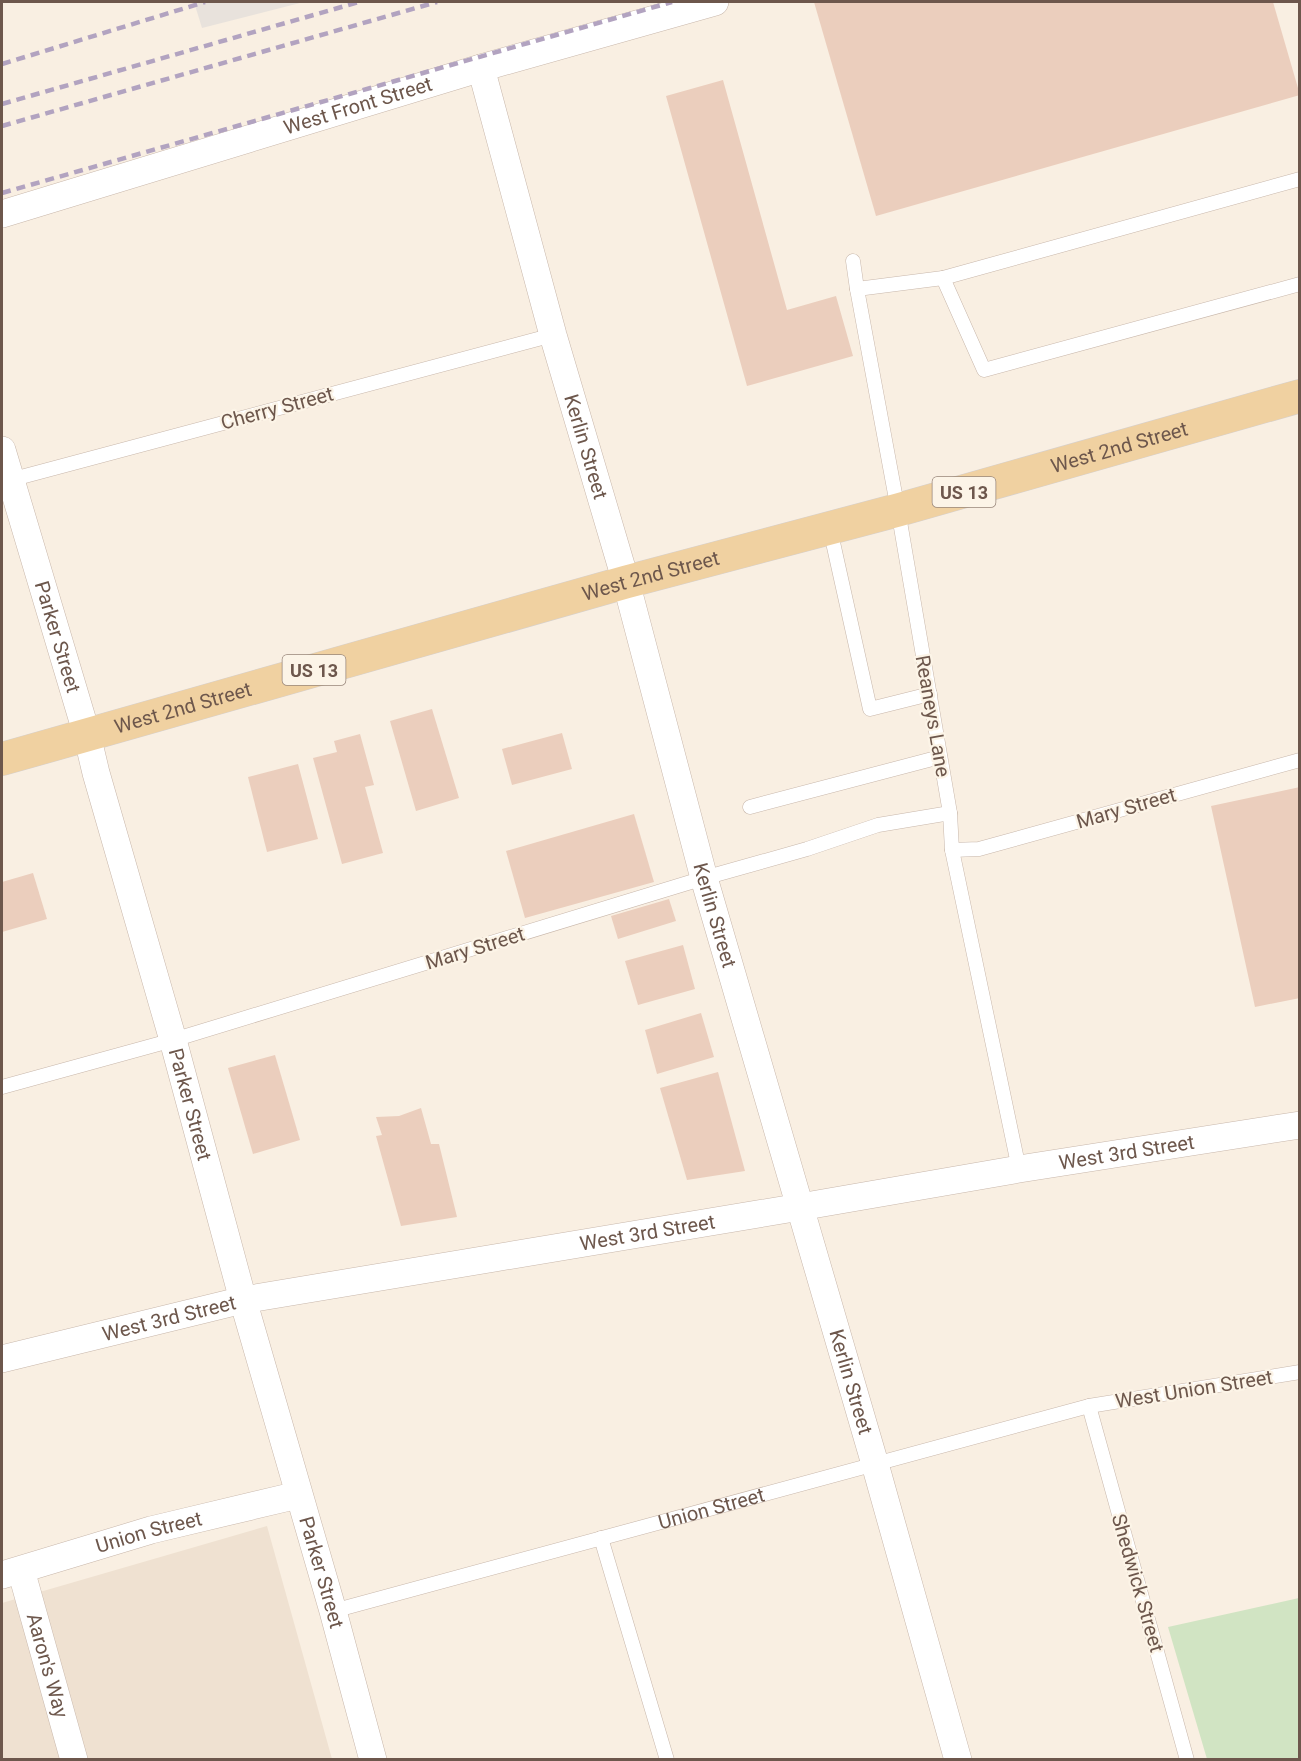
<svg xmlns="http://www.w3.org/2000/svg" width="1301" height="1761" font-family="Roboto,sans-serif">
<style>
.residential{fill:#efe1d1}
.industrial{fill:#e8e2dc}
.green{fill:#d1e4c3}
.building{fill:#ebcebd}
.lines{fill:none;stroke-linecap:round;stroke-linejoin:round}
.lane-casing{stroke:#c8b7ab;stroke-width:15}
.street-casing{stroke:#c8b7ab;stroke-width:28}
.primary-casing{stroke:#d6d0cd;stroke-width:34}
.lane{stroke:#fff;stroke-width:14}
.street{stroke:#fff;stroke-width:27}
.primary{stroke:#f0d1a1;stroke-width:33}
.rail{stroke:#b2a3c0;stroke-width:4.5;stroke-dasharray:9 6;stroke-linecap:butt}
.labels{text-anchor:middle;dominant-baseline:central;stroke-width:4.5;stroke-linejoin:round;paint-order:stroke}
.shield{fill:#fcf4e7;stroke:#98867a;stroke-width:1.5}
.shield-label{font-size:18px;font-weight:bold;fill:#6d574c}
.street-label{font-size:20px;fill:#6d574c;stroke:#fcf4e7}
</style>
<rect width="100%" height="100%" fill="#f9efe2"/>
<!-- residential -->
<path class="residential" d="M267 1526 332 1759 2 1760V1603Z"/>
<!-- industrial -->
<path class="industrial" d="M194 2H304L202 28Z"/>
<!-- green -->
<path class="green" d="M1299 1598V1759H1207L1168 1627Z"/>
<!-- building -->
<g class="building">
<path d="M814 2H1273L1300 95 876 216Z"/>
<path d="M723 80 787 310 836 296 853 356 747 386 666 96Z"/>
<path d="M432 709 459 798 416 811 390 721Z"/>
<path d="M562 733 572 769 512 785 502 749Z"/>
<path d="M360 734 374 785 365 787 383 853 342 864 313 758 337 752 334 741Z"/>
<path d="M298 764 318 839 267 852 248 777Z"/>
<path d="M1300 787V998L1255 1007 1211 806Z"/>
<path d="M634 814 654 882 525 918 506 851Z"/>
<path d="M33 873 47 919 2 932V882Z"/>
<path d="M669 899 676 921 618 939 611 916Z"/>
<path d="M683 945 695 989 638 1005 625 961Z"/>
<path d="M701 1013 714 1057 657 1074 645 1030Z"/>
<path d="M275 1055 300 1140 253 1154 228 1068Z"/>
<path d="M718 1072 745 1171 687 1180 660 1088Z"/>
<path d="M421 1108 431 1144H439L457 1217 401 1226 376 1136 382 1135 376 1117 399 1116Z"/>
</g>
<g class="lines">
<defs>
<g id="lane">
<path d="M853 261 857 289 898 510 950 813 952 850 1019 1169"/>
<path d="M943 278 1300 179"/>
<path d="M857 289 943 278 984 370 1300 284"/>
<path d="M6 481 553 335"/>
<path d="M830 529 870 709 930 694"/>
<path d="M750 807 940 757"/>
<path d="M952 850 979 849 1300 760"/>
<path d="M2 1087 173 1040 704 878 807 849 878 825 950 813"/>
<path d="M1089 1406 1187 1760"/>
<path d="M601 1538 667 1760"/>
<path id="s1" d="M333 1611 1089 1406 1300 1372"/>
</g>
<g id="street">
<path id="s2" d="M481 68 553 335 626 582 704 878 875 1464 958 1760"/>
<path id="s3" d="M2 214 481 68 715 2"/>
<path id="s4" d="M2 450 87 735 96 773 173 1040 243 1300 333 1611 373 1760"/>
<path id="s5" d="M2 1359 243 1300 800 1207 1019 1169 1300 1125"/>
<path id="s6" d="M21 1570 74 1760"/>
<path id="s7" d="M2 1575 151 1530 298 1495"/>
</g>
<g id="primary">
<path id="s8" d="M2 759 626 582 898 510 1300 396"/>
</g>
</defs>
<!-- lane casing -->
<use href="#lane" class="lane-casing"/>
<!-- street casing -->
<use href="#street" class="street-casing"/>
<!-- primary casing -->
<use href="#primary" class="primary-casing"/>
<!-- lane -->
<use href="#lane" class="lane"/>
<!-- street -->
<use href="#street" class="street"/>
<!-- primary -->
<use href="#primary" class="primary"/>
<!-- rail -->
<g class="rail">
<path d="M2 64 205 2"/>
<path d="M2 104 359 2"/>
<path d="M2 126 437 2"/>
<path d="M2 193 672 2"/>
</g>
</g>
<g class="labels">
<!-- shield labels -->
<g class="shield">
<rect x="932.5" y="477" width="63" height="30" rx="4.5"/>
<rect x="282.5" y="655" width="63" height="30" rx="4.5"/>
</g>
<g class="shield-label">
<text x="964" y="492">US 13</text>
<text x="314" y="670">US 13</text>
</g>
<!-- street labels -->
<g class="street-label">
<text stroke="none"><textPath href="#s3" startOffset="372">West Front Street</textPath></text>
<text transform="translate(277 408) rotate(-15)">Cherry Street</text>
<text stroke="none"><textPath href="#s2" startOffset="393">Kerlin Street</textPath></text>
<text stroke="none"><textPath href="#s8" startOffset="1160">West 2nd Street</textPath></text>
<text stroke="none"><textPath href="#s8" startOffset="674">West 2nd Street</textPath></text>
<text stroke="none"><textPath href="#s4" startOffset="195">Parker Street</textPath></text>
<text stroke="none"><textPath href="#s8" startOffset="188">West 2nd Street</textPath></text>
<text transform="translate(933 716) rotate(80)">Reaneys Lane</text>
<text transform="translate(1126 808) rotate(-16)">Mary Street</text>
<text stroke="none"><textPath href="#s2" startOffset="879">Kerlin Street</textPath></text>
<text transform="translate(475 948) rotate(-17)">Mary Street</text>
<text stroke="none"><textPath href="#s4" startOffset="681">Parker Street</textPath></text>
<text stroke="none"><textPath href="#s5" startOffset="1144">West 3rd Street</textPath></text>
<text stroke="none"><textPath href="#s5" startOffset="658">West 3rd Street</textPath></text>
<text stroke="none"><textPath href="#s5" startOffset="172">West 3rd Street</textPath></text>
<text stroke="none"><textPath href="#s2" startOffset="1365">Kerlin Street</textPath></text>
<text transform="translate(1194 1389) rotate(-9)">West Union Street</text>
<text stroke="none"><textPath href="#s1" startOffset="392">Union Street</textPath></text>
<text stroke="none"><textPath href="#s7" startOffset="153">Union Street</textPath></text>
<text stroke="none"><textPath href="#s4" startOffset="1167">Parker Street</textPath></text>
<text transform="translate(1138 1583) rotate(74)">Shedwick Street</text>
<text stroke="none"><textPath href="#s6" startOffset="99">Aaron's Way</textPath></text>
</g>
</g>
<!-- border -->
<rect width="1301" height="1761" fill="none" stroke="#6d574c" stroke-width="6"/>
</svg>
